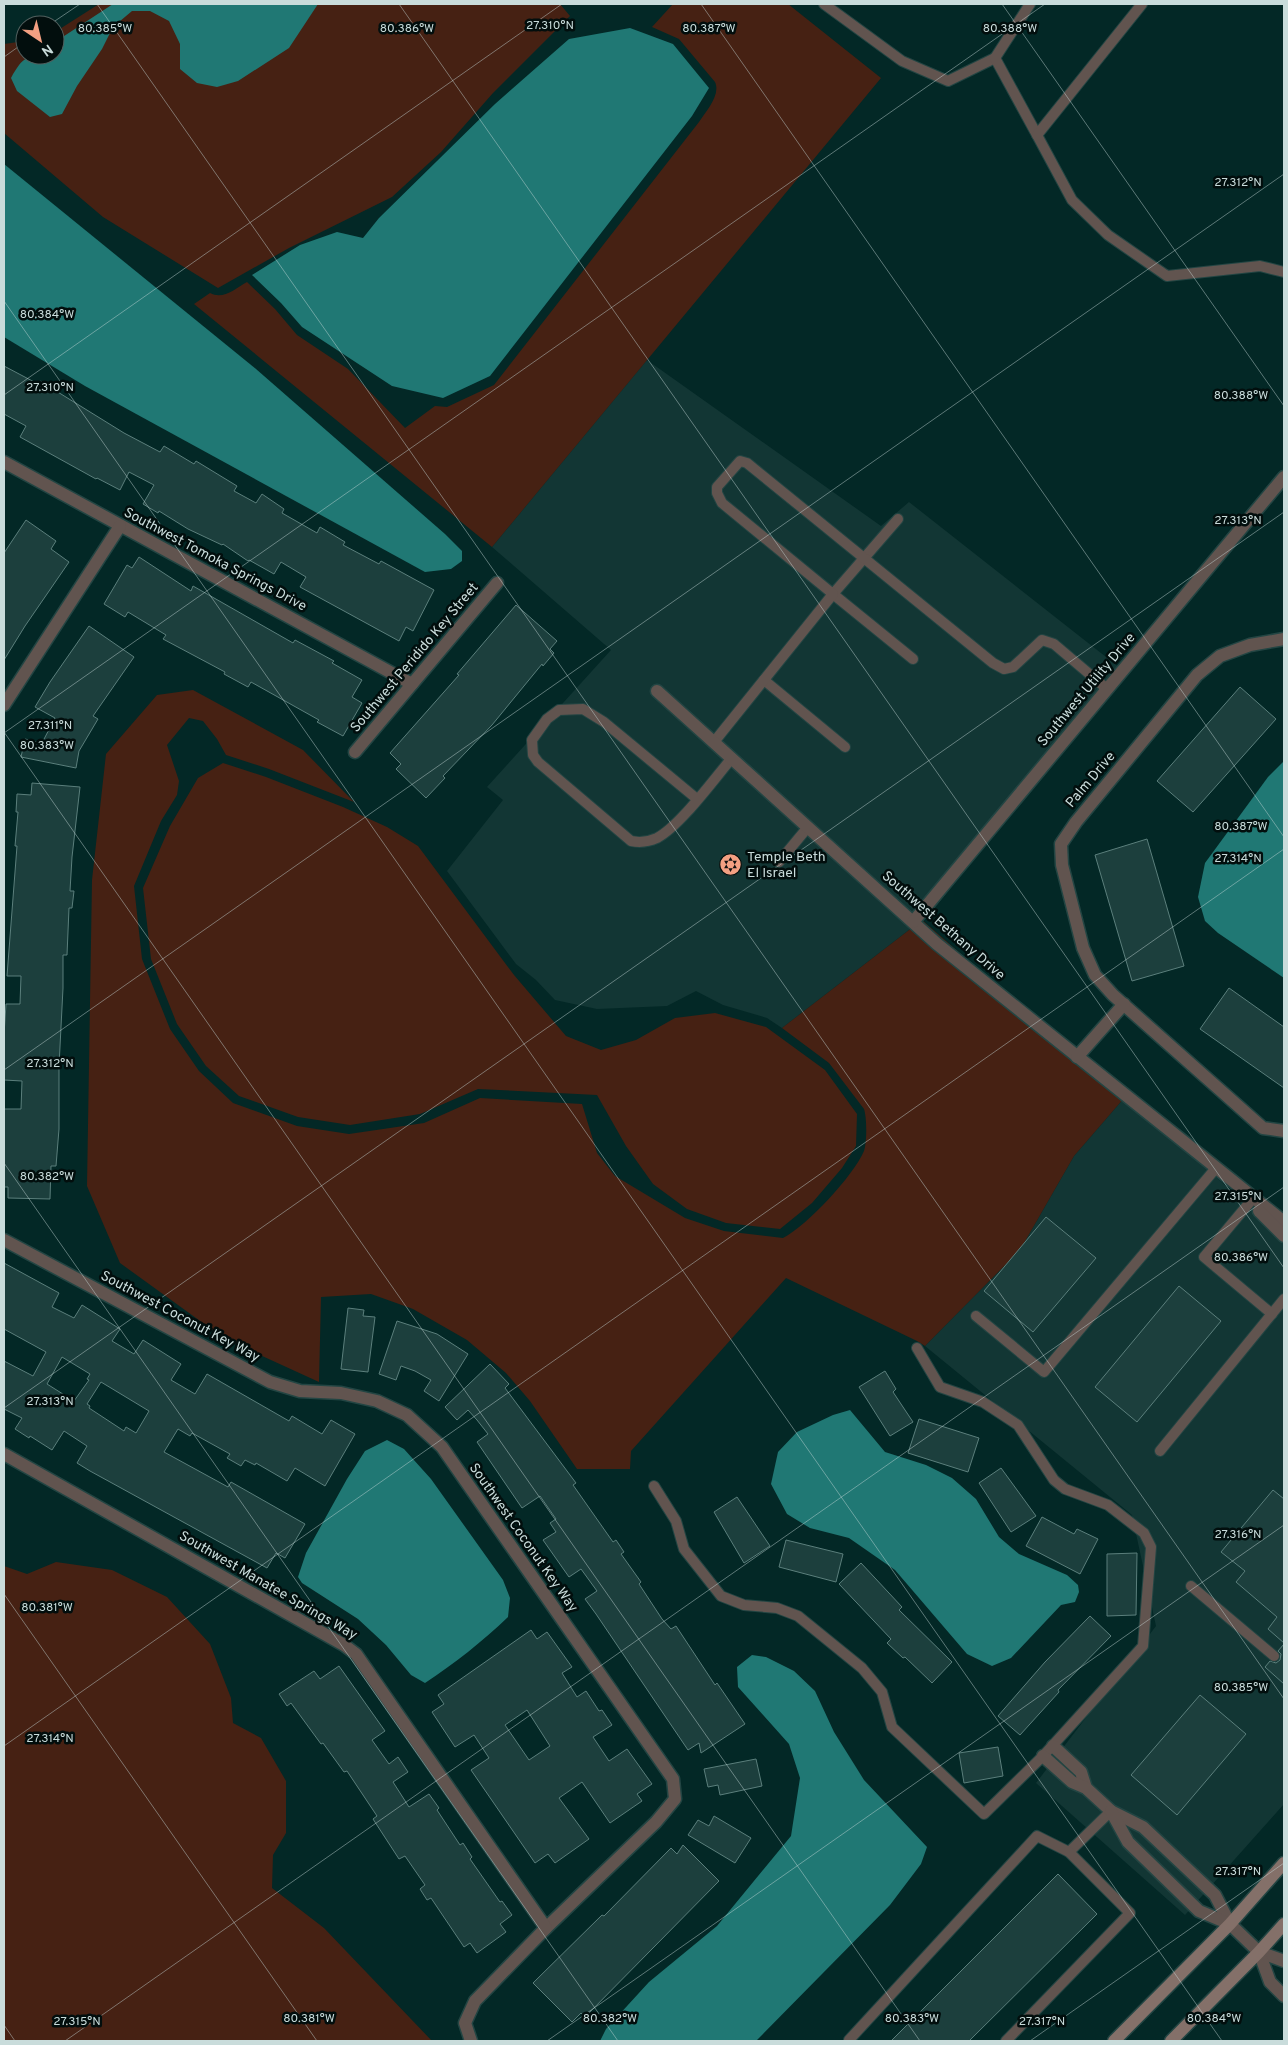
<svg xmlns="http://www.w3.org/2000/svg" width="1288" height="2045" font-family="Overpass,sans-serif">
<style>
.built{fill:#123634}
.green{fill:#462113}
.water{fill:#207874}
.building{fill:#1c3f3d;stroke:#5b7f7c;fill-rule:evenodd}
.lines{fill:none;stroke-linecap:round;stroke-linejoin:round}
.lane-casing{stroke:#234543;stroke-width:12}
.street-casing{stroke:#234543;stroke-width:15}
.secondary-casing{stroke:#234543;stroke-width:15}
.lane{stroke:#61544f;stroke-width:10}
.street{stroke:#61544f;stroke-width:12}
.secondary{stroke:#847069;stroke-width:12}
.ticks{fill:none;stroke:#c9dcdb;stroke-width:1;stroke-opacity:0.45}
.labels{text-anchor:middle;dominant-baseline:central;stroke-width:5;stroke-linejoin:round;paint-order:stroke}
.street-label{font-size:14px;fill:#c9dcdb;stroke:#020e0d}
.poi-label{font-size:14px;fill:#c9dcdb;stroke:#020e0d;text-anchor:start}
.ticks-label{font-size:12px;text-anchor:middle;fill:#c9dcdb;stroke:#020e0d;stroke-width:5;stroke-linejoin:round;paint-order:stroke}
</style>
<rect width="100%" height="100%" fill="#032826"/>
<!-- built -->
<g class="built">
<path d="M647 360 881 526 909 502 1120 668 931 913 782 1028 767 1018 723 1005 696 991 667 1006 597 1009 555 1000 536 980 516 964 447 871 503 800 487 787 611 650 492 547Z"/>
<path d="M1125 1097 1284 1237V1804L1185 1915 1036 1783 1156 1626 1132 1515 925 1346 1020 1250 1074 1156Z"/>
</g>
<!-- green -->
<g class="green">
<path d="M99 4H560L570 16 493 93 441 152 392 197 289 248 218 288 103 217 4 133V44L25 41V55H55V32Z"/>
<path d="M673 4H788L881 78 492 547 194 304 210 293C223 300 235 289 247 282L275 309 297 335 348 369 405 428 435 406 447 407 494 385 699 122C706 111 721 95 715 82L679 39 652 27Z"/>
<path d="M193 690 303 750 354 802 269 769 226 755 217 739 203 721 189 718 167 745 179 781 177 795 161 821 134 886 142 959 170 1029 199 1071 233 1103 297 1126 349 1134 424 1123 480 1098 582 1104 597 1153 615 1176 685 1218 724 1231 783 1238C808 1225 853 1176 864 1151 867 1142 867 1118 864 1109L829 1063 782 1028 922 920 1125 1097 1074 1156 1020 1250 925 1346 917 1341 786 1278 631 1451 630 1469H577L530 1401 506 1373 467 1340 413 1309 371 1294 321 1297 319 1382 225 1339 120 1263 87 1186 92 880 106 754 157 695Z"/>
<path d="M223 763 266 777 343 807 387 827 418 846 514 975 566 1036 601 1050 636 1040 675 1018 715 1013 766 1027 825 1070 857 1114 856 1146 842 1168 812 1203 780 1229 726 1223 687 1209 653 1184 626 1146 597 1095 478 1089 420 1114 350 1125 298 1117 239 1096 206 1066 177 1024 151 959 143 888 170 826 198 778Z"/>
<path d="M56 1562 112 1570 167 1597 210 1644 231 1698 233 1723 261 1738 286 1781V1833L273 1855 272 1888 324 1928 432 2041H4V1566L27 1574Z"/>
</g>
<!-- water -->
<g class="water">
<path d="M113 4H318L289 48 238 81 217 87 197 83 180 69V44L169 21 150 11H132L113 27 102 49 77 86 62 114 50 117 17 91 11 78C24 54 29 55 55 55V42Z"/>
<path d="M630 28 673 44 709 88 692 116 490 376 443 398 392 386 302 327 281 303 252 275 300 245 337 232 363 238 379 218 495 104 569 39Z"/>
<path d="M4 164 256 369 445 534 462 551V561L451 569 425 572 85 386 4 337Z"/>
<path d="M1284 761V978L1218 933 1205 921 1198 897 1205 863 1268 777Z"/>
<path d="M850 1410 885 1452 926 1465 952 1478 976 1499 999 1537 1019 1554 1067 1575 1078 1585 1079 1592 1075 1602 1061 1605 1011 1658 992 1666 967 1654 895 1570 849 1538 810 1528 787 1514 771 1484 778 1452 797 1432 833 1415Z"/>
<path d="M387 1440 404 1449 431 1479 503 1580 510 1598 508 1617C482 1642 455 1663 425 1683L411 1675 386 1645 358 1619 302 1583 298 1577 306 1553 347 1479 365 1451Z"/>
<path d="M752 1655 766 1657 794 1671 815 1691 834 1732 864 1780 927 1847 921 1864 890 1905 756 2041H600L606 2029 649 1982 717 1926 791 1836 800 1778 789 1744 738 1687 737 1667Z"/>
</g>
<!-- building -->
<g class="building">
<path d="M4 366 38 384 40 381 124 433 160 452 164 446 194 464 196 461 237 486 234 491 256 503 262 494 284 509 282 513 317 533 320 527 345 542 343 545 379 564 381 561 434 590 413 631 406 627 399 641 300 587 306 577 281 562 274 574 249 560 248 561 223 544 222 545 188 529 159 511 158 513 143 504 154 485 129 472 120 490 97 478 96 479 20 437 26 426 4 414Z"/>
<path d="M26 520 56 541 51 549 69 562 25 626 4 660V553Z"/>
<path d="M139 557 191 591 193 586 293 643 295 640 334 661 332 663 362 680 352 697 362 703 343 736 317 722 319 720 251 682 248 687 224 674 225 672 163 639 166 635 128 612 125 617 104 604 127 565 132 568Z"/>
<path d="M516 605 557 641 550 649 554 653 543 666 542 664 492 725 443 776 445 778 426 798 396 769 401 764 390 753 459 675 457 674Z"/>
<path d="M89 626 134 657 93 716 98 719 79 751 76 768 21 757 25 739 42 743 55 718 35 707 50 682Z"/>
<path d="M1240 687 1276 719 1193 812 1157 781Z"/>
<path d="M32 783 80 787 72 857 70 891H74L72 908H69L67 955H63V988L59 1066V1129L56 1166H51L50 1199 8 1198V1187H4V1109H21L22 1081 4 1080V1035L6 1004H20L21 976H7L17 846H15L18 812H16L17 794 31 795Z"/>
<path d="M1147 839 1184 966 1132 981 1095 855Z"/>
<path d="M1229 988 1284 1027V1088L1200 1029Z"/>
<path d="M1046 1217 1096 1258 1033 1332 984 1291Z"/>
<path d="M4 1263 59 1293 52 1307 74 1318 82 1305 120 1329 112 1341 134 1354 143 1340 181 1364 171 1380 195 1394 207 1374 289 1421 292 1416 322 1434 331 1420 355 1434 325 1486 295 1468 287 1481 256 1463 255 1465 245 1460 241 1466 227 1458 230 1454 192 1433 190 1436 178 1429 164 1452 228 1487 231 1482 305 1524 285 1558 276 1553 267 1568 90 1471 77 1463 87 1446 64 1431 52 1450 30 1436 29 1438 15 1429 22 1418 4 1409V1361L33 1376 46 1352 4 1329ZM62 1357 90 1374 87 1379 89 1380 74 1401 47 1384ZM101 1382 149 1411 136 1433 126 1427 124 1431 89 1408 90 1406 87 1404Z"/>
<path d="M1179 1286 1221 1321 1137 1422 1095 1387Z"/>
<path d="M348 1308 364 1310 363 1316 375 1317 368 1372 341 1369Z"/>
<path d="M397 1321 437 1334 468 1354 439 1401 424 1391 431 1380 415 1371 401 1366 396 1380 379 1374Z"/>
<path d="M490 1364 509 1384 505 1388 576 1483 573 1485 613 1542 616 1540 624 1552 621 1554 641 1582 639 1584 662 1619 671 1629 676 1626 715 1685 717 1683 745 1724 701 1753 699 1743 688 1750 596 1614 585 1599 597 1591 581 1569 569 1577 543 1540 556 1532 550 1523 556 1519 540 1496 522 1508 477 1442 488 1434 477 1420 468 1410 457 1420 445 1407Z"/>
<path d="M885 1371 896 1389 893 1392 913 1422 890 1436 859 1387Z"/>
<path d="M919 1419 979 1438 968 1472 908 1453Z"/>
<path d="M1001 1468 1036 1516 1011 1532 979 1483Z"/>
<path d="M1273 1490 1284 1499V1643L1268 1629 1277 1617 1236 1582 1245 1571 1221 1552Z"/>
<path d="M737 1497 770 1546 744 1563 714 1512Z"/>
<path d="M1042 1517 1074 1534 1077 1529 1098 1539 1080 1574 1026 1546Z"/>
<path d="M786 1540 843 1554 836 1582 779 1567Z"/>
<path d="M1137 1553 1136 1615 1107 1616V1554Z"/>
<path d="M861 1563 902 1607 899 1610 952 1662 932 1683 905 1657 903 1658 887 1643 891 1639 839 1584Z"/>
<path d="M1090 1616 1111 1636 1058 1690 1059 1692 1020 1735 998 1716 1045 1662Z"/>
<path d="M531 1630 537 1639 547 1632 572 1667 562 1673 577 1697 586 1691 599 1711 602 1710 612 1725 593 1737 609 1761 627 1749 652 1784 637 1794 642 1801 610 1823 582 1782 559 1798 589 1839 555 1863 548 1854 535 1863 471 1770 489 1758 474 1735 455 1747 432 1712 444 1704 438 1695ZM527 1710 550 1746 529 1760 505 1725Z"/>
<path d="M1284 1644V1684L1265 1667 1270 1661 1276 1663 1280 1660 1281 1654 1278 1651Z"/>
<path d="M339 1666 385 1731 372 1740 389 1764 398 1757 408 1772 393 1782 409 1807 429 1794 439 1808 437 1810 460 1845 463 1843 472 1857 470 1859 500 1902 502 1901 512 1915 500 1924 506 1932 477 1953 470 1943 464 1947 431 1898 427 1900 420 1889 425 1885 405 1856 399 1859 373 1819 377 1816 347 1771 344 1772 323 1743 321 1744 291 1703 287 1706 279 1694 314 1671 320 1679Z"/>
<path d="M1200 1695 1246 1734 1177 1815 1131 1775Z"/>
<path d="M998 1747 1003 1776 964 1783 959 1753Z"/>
<path d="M756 1759 762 1786 720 1795 718 1785 708 1787 704 1769Z"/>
<path d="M714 1816 751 1838 735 1863 688 1835 698 1820 709 1826Z"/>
<path d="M683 1845 719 1881 585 2017 581 2013 572 2022 533 1983 602 1915 604 1916 671 1848 677 1854Z"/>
<path d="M1058 1874 1097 1914 969 2041H891Z"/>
</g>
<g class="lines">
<defs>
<g id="lane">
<path d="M824 4 902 61 948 81 995 58"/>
<path d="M1030 4 995 58 1037 135"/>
<path d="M1142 4 1037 135 1072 200 1108 235 1167 276 1260 266 1284 272"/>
<path d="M898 519 833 594 913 659"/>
<path d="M764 680 845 747"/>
<path d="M714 742 833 594 722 503 717 493V487L740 461 747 463 993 663 1004 669 1013 667 1042 640 1054 644 1107 689"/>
<path d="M697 799 604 722 583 709 559 710 547 719 532 740 533 755 538 762 631 841C640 843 648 842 657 838 680 826 714 779 732 758"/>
<path d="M779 862 808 827"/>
<path d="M1250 1202 1204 1257 1272 1314"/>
<path d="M976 1316 1044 1372 1216 1168"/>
<path d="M1160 1451 1284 1299"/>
<path d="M654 1486 676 1521 684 1549 721 1596 744 1605 777 1608 798 1616 862 1668 882 1692 892 1727 984 1814 1043 1756 1143 1646 1151 1547 1144 1533 1108 1505 1065 1489 1054 1480 1018 1425 983 1402 940 1387 917 1348"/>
<path d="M1191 1586 1274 1656"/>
<path d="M1069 1852 1111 1811"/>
<path d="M849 2040 1037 1836 1069 1852 1130 1913 1006 2041"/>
</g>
<g id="street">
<path d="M4 462 412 684"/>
<path d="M1284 639 1250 645 1220 656 1197 675 1076 822 1061 844 1062 865 1083 948 1095 975 1113 995 1263 1128 1284 1131"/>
<path d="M657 691 937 944 1284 1222"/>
<path d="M4 705 120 526"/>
<path d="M355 752 497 583"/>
<path d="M913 922 1284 477"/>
<path d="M1077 1057 1124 1004"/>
<path d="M1259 1211 1284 1236"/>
<path d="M4 1240 270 1382 300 1391 341 1393 377 1401 407 1415 442 1447 673 1779 675 1799 656 1822 546 1928 475 2001 465 2023 471 2041"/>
<path d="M4 1454 344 1645 356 1654 546 1928"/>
<path d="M1053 1746 1081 1772 1086 1788"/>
<path d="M1043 1756 1072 1782 1086 1788 1111 1811 1143 1827 1215 1895 1230 1924 1259 1952 1284 1961"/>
<path d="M1111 1811 1128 1842 1199 1911 1230 1924"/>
<path d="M1259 1952 1270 1982 1284 1996"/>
</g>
<g id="secondary">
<path d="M1114 2041 1230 1924 1284 1863"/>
<path d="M1171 2041 1259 1952 1284 1924"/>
</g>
</defs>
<!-- lane casing -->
<use href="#lane" class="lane-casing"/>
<!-- street casing -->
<use href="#street" class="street-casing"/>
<!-- secondary casing -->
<use href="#secondary" class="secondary-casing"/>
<!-- lane -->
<use href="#lane" class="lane"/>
<!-- street -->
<use href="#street" class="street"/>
<!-- secondary -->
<use href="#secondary" class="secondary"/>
</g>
<!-- ticks -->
<path class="ticks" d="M97 4 1284 1699M399 4 1284 1268M701 4 1284 837M1002 4 1284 406M49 25 80 4M4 57 25 42M4 301 1222 2041M4 395 562 4M4 732 920 2041M4 733 1045 4M4 1070 1284 174M4 1163 618 2041M4 1408 1284 512M4 1594 317 2041M4 1746 1284 849M4 2025 15 2041M65 2041 1284 1187M547 2041 1284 1525M1030 2041 1284 1863"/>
<!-- icons -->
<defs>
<symbol id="synagogue-disc" viewBox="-11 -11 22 22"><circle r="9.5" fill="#f3a082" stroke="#020e0d"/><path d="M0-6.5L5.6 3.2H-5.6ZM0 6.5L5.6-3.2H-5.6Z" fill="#111"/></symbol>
</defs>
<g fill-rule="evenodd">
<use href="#synagogue-disc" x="718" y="852" width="25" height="25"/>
</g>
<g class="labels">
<!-- street labels -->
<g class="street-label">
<text transform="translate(215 560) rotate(28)">Southwest Tomoka Springs Drive</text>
<text transform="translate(415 658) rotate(-50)">Southwest Peridido Key Street</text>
<text transform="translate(1087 690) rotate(-50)">Southwest Utility Drive</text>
<text transform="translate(1091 780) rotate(-50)">Palm Drive</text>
<text transform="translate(943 926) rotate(41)">Southwest Bethany Drive</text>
<text transform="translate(180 1317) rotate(28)">Southwest Coconut Key Way</text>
<text transform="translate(523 1538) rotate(55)">Southwest Coconut Key Way</text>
<text transform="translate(268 1586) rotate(30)">Southwest Manatee Springs Way</text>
</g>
<!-- poi labels -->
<g class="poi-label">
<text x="747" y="857">Temple Beth<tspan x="747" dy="16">El Israel</tspan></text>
</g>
</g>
<g class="ticks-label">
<text x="550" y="29">27.310°N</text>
<text x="105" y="32">80.385°W</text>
<text x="709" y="32">80.387°W</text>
<text x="407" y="32">80.386°W</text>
<text x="1010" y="32">80.388°W</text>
<text x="1238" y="186">27.312°N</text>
<text x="47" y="318">80.384°W</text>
<text x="50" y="391">27.310°N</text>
<text x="1241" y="399">80.388°W</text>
<text x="1238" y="524">27.313°N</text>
<text x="50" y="729">27.311°N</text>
<text x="47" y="749">80.383°W</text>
<text x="1241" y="830">80.387°W</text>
<text x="1238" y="862">27.314°N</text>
<text x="50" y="1067">27.312°N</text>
<text x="47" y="1180">80.382°W</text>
<text x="1238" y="1200">27.315°N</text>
<text x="1241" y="1261">80.386°W</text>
<text x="50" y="1405">27.313°N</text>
<text x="1238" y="1538">27.316°N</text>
<text x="47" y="1611">80.381°W</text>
<text x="1241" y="1691">80.385°W</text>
<text x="50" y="1742">27.314°N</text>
<text x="1238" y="1875">27.317°N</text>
<text x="309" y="2022">80.381°W</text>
<text x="610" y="2022">80.382°W</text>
<text x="912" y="2022">80.383°W</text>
<text x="1214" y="2022">80.384°W</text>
<text x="77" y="2025">27.315°N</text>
<text x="1042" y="2025">27.317°N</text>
</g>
<!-- border -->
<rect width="1288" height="2045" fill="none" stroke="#c9dcdb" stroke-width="10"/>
<!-- north arrow -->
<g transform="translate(40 40) rotate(145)"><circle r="24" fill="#020e0d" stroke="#52605f"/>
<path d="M0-4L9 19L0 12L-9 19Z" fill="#f3a082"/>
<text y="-8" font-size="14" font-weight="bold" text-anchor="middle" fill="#c9dcdb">N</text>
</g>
</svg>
